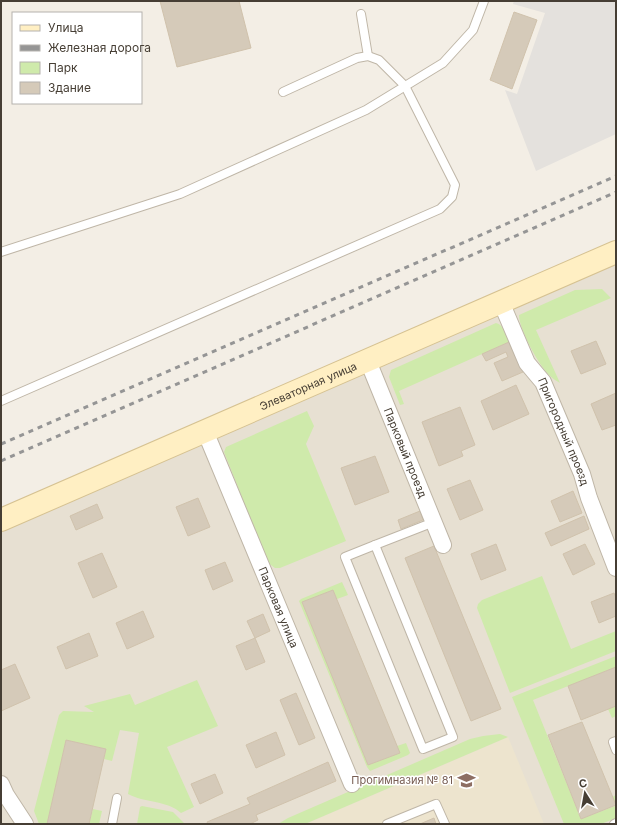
<svg xmlns="http://www.w3.org/2000/svg" width="617" height="825" font-family="Inter,sans-serif">
<style>
.residential{fill:#e7e0d2}
.education{fill:#ede4ce}
.green{fill:#cfeaab}
.parking{fill:#e4e1dd}
.building{fill:#d5cab9;stroke:#d0c2ac}
.lines{fill:none;stroke-linecap:round;stroke-linejoin:round}
.lane-casing{stroke:#bfb6a7;stroke-width:10}
.street-casing{stroke:#bfb6a7;stroke-width:18}
.secondary-casing{stroke:#d6c292;stroke-width:24}
.lane{stroke:#fff;stroke-width:8}
.street{stroke:#fff;stroke-width:16}
.secondary{stroke:#ffefc3;stroke-width:22}
.rail{stroke:#959595;stroke-width:3;stroke-dasharray:5 5;stroke-linecap:butt}
.labels{text-anchor:middle;dominant-baseline:central;stroke-width:3;stroke-linejoin:round;paint-order:stroke}
.street-label{font-size:11px;fill:#463e34;stroke:#fff}
.education-label{font-size:11px;fill:#785e54;stroke:#fff;text-anchor:end}
</style>
<rect width="100%" height="100%" fill="#f3eee5"/>
<!-- residential -->
<path class="residential" d="M616 264V824H1V530Z"/>
<!-- education -->
<path class="education" d="M508 737 544 824H305Z"/>
<!-- green -->
<g class="green">
<path d="M602 289 611 298 536 330 560 383C557 381 553 379 550 376 539 366 519 329 519 315L575 290Z"/>
<path d="M496 323C504 325 506 335 509 342L399 391 404 404 400 405 389 377 391 370Z"/>
<path d="M307 411 314 426 306 444 346 541 280 568H275L268 563 224 452 226 447Z"/>
<path d="M542 576 571 649 616 631V651L510 693 477 608 478 604 482 600Z"/>
<path d="M342 582 348 595 337 599 333 590 302 602 368 765 399 753 397 746 406 743 410 753 408 755 370 771 367 767 299 601 301 599Z"/>
<path d="M616 656V667L533 700 581 819 615 806 612 797 616 795V818L601 824H564L512 697Z"/>
<path d="M197 680 218 726 167 747 194 807 181 813C167 800 144 803 128 794L139 733 120 730 112 761 104 759 106 749 66 740 47 824H39L34 811 59 715 63 711 94 712 84 706 130 694 135 705Z"/>
<path d="M616 706V716L612 718 608 709Z"/>
<path d="M500 734 508 737 305 824H278L288 818 470 739 483 736Z"/>
<path d="M142 806 173 812 185 824H137L140 807Z"/>
<path d="M93 809 102 811 99 824H89Z"/>
</g>
<!-- parking -->
<path class="parking" d="M514 1H616V134L536 171 505 90 517 94 545 13 513 4Z"/>
<!-- building -->
<g class="building">
<path d="M160 1H239L251 48 177 67Z"/>
<path d="M514 12 537 20 512 89 490 80Z"/>
<path d="M596 341 606 364 581 374 571 351Z"/>
<path d="M509 342 523 372 502 381 494 363 508 357 506 352 486 361 482 354Z"/>
<path d="M516 385 529 414 493 430 481 401Z"/>
<path d="M616 393V425L602 430 591 404Z"/>
<path d="M460 407 475 445 461 451 463 456 439 466 422 422Z"/>
<path d="M375 456 389 492 355 505 341 468Z"/>
<path d="M470 480 483 510 460 520 447 489Z"/>
<path d="M573 491 582 513 560 522 551 501Z"/>
<path d="M198 498 210 527 188 536 176 507Z"/>
<path d="M97 504 103 518 76 530 70 516Z"/>
<path d="M420 511 423 520 401 529 398 520Z"/>
<path d="M584 516 589 529 551 546 545 533Z"/>
<path d="M496 544 506 570 481 580 471 554Z"/>
<path d="M585 544 595 564 573 575 563 554Z"/>
<path d="M434 546 501 709 471 721 405 558Z"/>
<path d="M102 553 117 587 93 598 78 563Z"/>
<path d="M225 562 233 581 213 590 205 570Z"/>
<path d="M333 590 400 753 368 765 302 602Z"/>
<path d="M614 593 616 598V616L599 623 591 602Z"/>
<path d="M143 611 154 637 127 649 116 623Z"/>
<path d="M263 614 270 631 255 638 247 621Z"/>
<path d="M89 633 98 656 66 669 57 647Z"/>
<path d="M255 638 265 662 246 670 236 646Z"/>
<path d="M15 664 30 698 1 711V670Z"/>
<path d="M616 667V706L581 720 568 686Z"/>
<path d="M296 693 315 738 299 745 280 700Z"/>
<path d="M582 722 616 805 581 819 548 735Z"/>
<path d="M276 732 285 755 256 768 246 745Z"/>
<path d="M66 740 106 749 89 824H47Z"/>
<path d="M328 762 336 781 256 815 258 820 250 824H208L207 822 250 804 247 798Z"/>
<path d="M215 774 223 793 200 804 191 784Z"/>
<path d="M434 818 436 824H420Z"/>
</g>
<g class="lines">
<defs>
<g id="lane">
<path d="M361 14 368 56"/>
<path d="M1 252 180 194 366 110 443 63 473 30 484 1"/>
<path d="M1 401 440 209 452 197 455 185 405 86 379 60 368 56 357 58 283 92"/>
<path d="M375 545 453 737 423 749 345 557Z"/>
<path d="M375 545 434 522"/>
<path d="M616 741 613 742 616 750"/>
<path d="M112 824 117 798"/>
<path d="M387 824 436 804 445 824"/>
<path d="M614 824 616 823"/>
</g>
<g id="street">
<path id="s1" d="M501 302 527 363 543 382 582 474 589 498 616 568"/>
<path id="s2" d="M368 361 443 545"/>
<path id="s3" d="M205 431 352 784"/>
<path d="M1 784 6 795 25 824"/>
</g>
<g id="secondary">
<path id="s4" d="M1 520 616 252"/>
</g>
</defs>
<!-- lane casing -->
<use href="#lane" class="lane-casing"/>
<!-- street casing -->
<use href="#street" class="street-casing"/>
<!-- secondary casing -->
<use href="#secondary" class="secondary-casing"/>
<!-- lane -->
<use href="#lane" class="lane"/>
<!-- street -->
<use href="#street" class="street"/>
<!-- secondary -->
<use href="#secondary" class="secondary"/>
<!-- rail -->
<g class="rail">
<path d="M1 444 616 176"/>
<path d="M1 461 616 192"/>
</g>
</g>
<!-- icons -->
<defs>
<symbol id="school-bare" viewBox="-9 -9 18 18"><path d="M0-5L7-2L0 1L-7-2ZM-4 1L0 2.5L4 1V4Q0 6-4 4Z" fill="#8d6e63" stroke="#fff" stroke-width="2.5" paint-order="stroke"/></symbol>
</defs>
<g fill-rule="evenodd">
<use href="#school-bare" x="454" y="768" width="25" height="25"/>
</g>
<g class="labels">
<!-- street labels -->
<g class="street-label">
<text stroke="none"><textPath href="#s4" startOffset="335">Элеваторная улица</textPath></text>
<text stroke="none"><textPath href="#s1" startOffset="145">Пригородный проезд</textPath></text>
<text stroke="none"><textPath href="#s2" startOffset="99">Парковый проезд</textPath></text>
<text stroke="none"><textPath href="#s3" startOffset="191">Парковая улица</textPath></text>
</g>
<!-- education labels -->
<g class="education-label">
<text x="453" y="780">Прогимназия № 81</text>
</g>
</g>
<!-- border -->
<rect width="617" height="825" fill="none" stroke="#463e34" stroke-width="4"/>
<!-- legend -->
<rect x="12" y="12" width="130" height="92" fill="#ffffff" stroke="#b5b2ae"/>
<rect x="20" y="25" width="20" height="6" fill="#ffefc3" stroke="#b5b2ae"/>
<text x="48" y="32" font-size="12" fill="#463e34">Улица</text>
<rect x="20" y="45" width="20" height="6" fill="#959595" stroke="#b5b2ae"/>
<text x="48" y="52" font-size="12" fill="#463e34">Железная дорога</text>
<rect x="20" y="62" width="20" height="12" fill="#cfeaab" stroke="#b5b2ae"/>
<text x="48" y="72" font-size="12" fill="#463e34">Парк</text>
<rect x="20" y="82" width="20" height="12" fill="#d5cab9" stroke="#b5b2ae"/>
<text x="48" y="92" font-size="12" fill="#463e34">Здание</text>
<!-- north arrow -->
<g transform="translate(585 793) rotate(349)" stroke="#ffffff" stroke-width="3" paint-order="stroke">
<path d="M0-3L7 15L0 10L-7 15Z" fill="#463e34"/>
<text y="-6" font-size="11" font-weight="bold" text-anchor="middle" fill="#463e34">С</text>
</g>
</svg>
